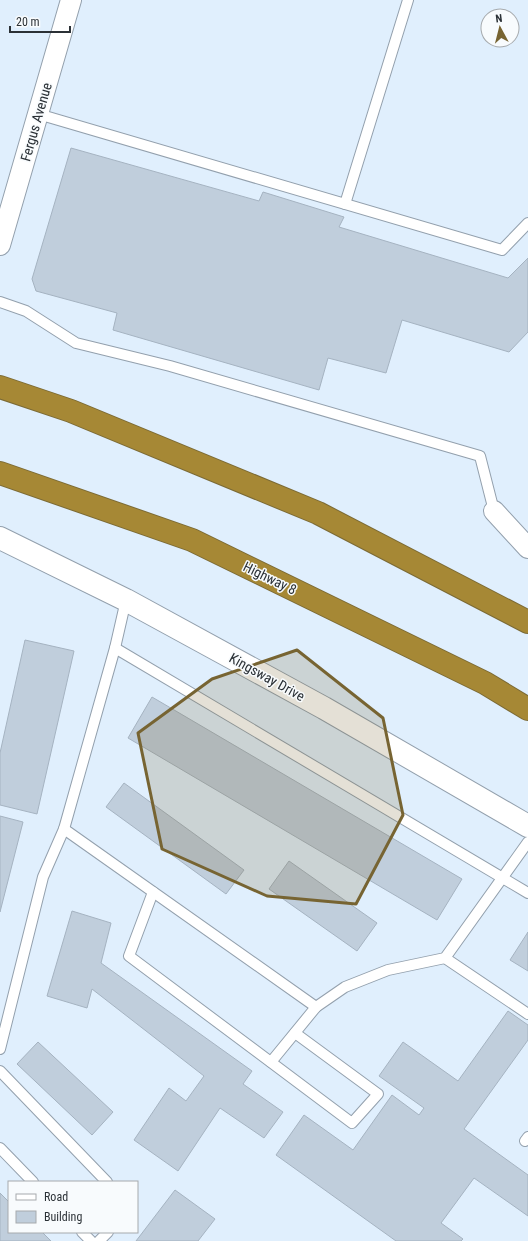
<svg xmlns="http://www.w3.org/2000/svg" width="528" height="1241" font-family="'Roboto Condensed',sans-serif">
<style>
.building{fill:#c0cedc;stroke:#a5b3c1}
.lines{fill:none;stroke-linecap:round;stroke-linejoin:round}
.service-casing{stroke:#93a0ad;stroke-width:12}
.minor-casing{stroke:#93a0ad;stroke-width:22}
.tertiary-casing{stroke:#93a0ad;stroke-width:24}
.motorway-casing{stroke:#7b6a35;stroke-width:24}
.service{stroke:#fff;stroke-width:10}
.minor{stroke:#fff;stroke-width:20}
.tertiary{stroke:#fff;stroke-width:22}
.motorway{stroke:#a68835;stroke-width:22}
.marked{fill:#776432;fill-opacity:0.2;stroke:#776432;stroke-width:3;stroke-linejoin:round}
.labels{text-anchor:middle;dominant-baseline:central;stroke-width:3;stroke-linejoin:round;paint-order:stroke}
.street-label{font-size:14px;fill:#2b3136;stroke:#f8fbfd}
</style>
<rect width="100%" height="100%" fill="#e0effd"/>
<!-- building -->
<g class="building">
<path d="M71 148 259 201 263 192 344 217 339 227 508 278 528 258V332L509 352 402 320 386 373 328 358 319 390 113 330 117 313 36 291 32 279Z"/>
<path d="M25 640 74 651 37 814 0 805V753Z"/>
<path d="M152 697 462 879 437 920 128 738Z"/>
<path d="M124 783 244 870 226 894 106 807Z"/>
<path d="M0 816 23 822 0 912Z"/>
<path d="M289 861 377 923 357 951 269 889Z"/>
<path d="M72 911 111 923 101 963 252 1071 243 1084 283 1112 264 1138 220 1108 178 1171 134 1140 169 1088 186 1101 204 1076 92 989 87 1008 47 996Z"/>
<path d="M528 932V971L510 960Z"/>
<path d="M508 1011 528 1025V1040L464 1129 528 1175V1216L474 1178 441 1223 463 1239 461 1241H396L276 1155 304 1115 353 1150 392 1095 419 1115 424 1108 379 1076 403 1042 458 1081Z"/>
<path d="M38 1042 113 1112 92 1135 17 1064Z"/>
<path d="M175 1190 215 1219 198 1241H136Z"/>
<path d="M0 1193 9 1202V1232H42L51 1241H0Z"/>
</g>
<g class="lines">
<defs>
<g id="service">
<path d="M38 114 502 250 528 223"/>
<path d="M345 204 408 0"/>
<path d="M0 302 26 311 76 343 170 366 480 456 494 511"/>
<path d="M115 648 528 893"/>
<path d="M64 829 316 1007"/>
<path d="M153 892 129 956 352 1123 378 1094 295 1033"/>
<path d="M445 958 528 1014"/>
<path d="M0 1049 43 877 64 829 115 648 126 600"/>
<path d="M271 1062 316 1007 345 987 388 970 445 958 528 842"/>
<path d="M0 1071 107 1182"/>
<path d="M525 1141 528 1137"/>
<path d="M0 1148 33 1182"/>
<path d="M82 1232 91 1241"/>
<path d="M99 1241 108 1232"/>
</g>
<g id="minor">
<path d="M0 245 71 0"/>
<path d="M494 511 528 548"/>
</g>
<path id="tertiary" d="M0 538 126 600 324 708 528 826"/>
<g id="motorway">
<path d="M0 387 71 411 318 513 528 622"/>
<path d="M0 473 192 540 485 683 528 709"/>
</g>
</defs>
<!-- service casing -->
<use href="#service" class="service-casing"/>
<!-- minor casing -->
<use href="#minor" class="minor-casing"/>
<!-- tertiary casing -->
<use href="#tertiary" class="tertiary-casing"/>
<!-- motorway casing -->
<use href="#motorway" class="motorway-casing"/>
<!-- service -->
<use href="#service" class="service"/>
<!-- minor -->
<use href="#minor" class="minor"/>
<!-- tertiary -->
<use href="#tertiary" class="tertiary"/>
<!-- motorway -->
<use href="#motorway" class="motorway"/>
</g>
<!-- marked area -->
<path class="marked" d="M297 650 383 718 403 815 356 904 267 896 162 849 138 733 212 679Z"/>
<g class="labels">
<!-- street labels -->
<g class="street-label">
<text transform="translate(36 122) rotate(-74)">Fergus Avenue</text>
<text transform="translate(270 578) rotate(26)">Highway 8</text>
<text transform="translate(267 677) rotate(29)">Kingsway Drive</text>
</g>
</g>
<!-- legend -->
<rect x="8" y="1181" width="130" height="52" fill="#f8fbfd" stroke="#a6aaad"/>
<rect x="16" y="1194" width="20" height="6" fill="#ffffff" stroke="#a6aaad"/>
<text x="44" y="1201" font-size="12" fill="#2b3136">Road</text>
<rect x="16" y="1211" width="20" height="12" fill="#c0cedc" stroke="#a6aaad"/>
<text x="44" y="1221" font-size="12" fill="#2b3136">Building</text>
<!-- north arrow -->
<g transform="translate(500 28) rotate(353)"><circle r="19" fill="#f8fbfd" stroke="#a6aaad"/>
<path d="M0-3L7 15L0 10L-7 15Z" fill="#776432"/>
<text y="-6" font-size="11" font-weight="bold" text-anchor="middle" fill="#2b3136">N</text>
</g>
<!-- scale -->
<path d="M10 26v6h60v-6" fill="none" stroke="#2b3136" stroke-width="2"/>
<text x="16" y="26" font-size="12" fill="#2b3136" stroke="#f8fbfd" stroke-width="3" paint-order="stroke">20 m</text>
</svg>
